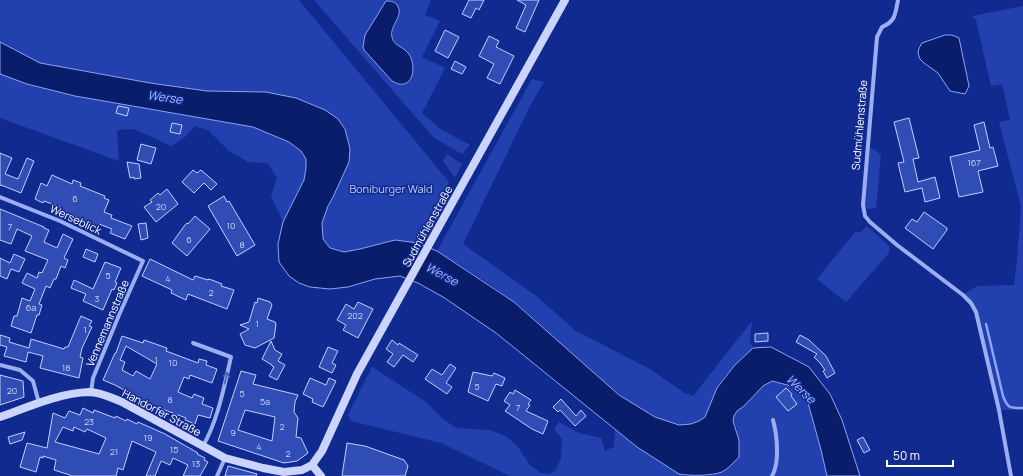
<svg xmlns="http://www.w3.org/2000/svg" width="1023" height="476" font-family="Manrope,sans-serif">
<style>
.green{fill:#2340af;fill-rule:evenodd}
.water{fill:#0a1d6b;stroke:#8da4f6}
.lines{fill:none;stroke-linecap:round;stroke-linejoin:round}
.stream{stroke:#8da4f6;stroke-width:2.5}
.building{fill:#304db5;stroke:#c2cffd;fill-rule:evenodd}
.street{stroke:#9baef2;stroke-width:4}
.secondary{stroke:#cad4fc;stroke-width:8}
.oneway{stroke:#485fb7}
.labels{text-anchor:middle;dominant-baseline:central;stroke-width:3;stroke-linejoin:round;paint-order:stroke}
.number-label{font-size:9px;fill:#cbd2ec}
.street-label{font-size:11px;fill:#fff;stroke:#112a8f}
.park-label{font-size:11px;fill:#c2cffd;stroke:#112a8f}
.water-label{font-size:12px;font-style:italic;fill:#a7b9f9;stroke:#112a8f}
</style>
<rect width="100%" height="100%" fill="#112a8f"/>
<!-- green -->
<g class="green">
<path d="M0 0H299L449 182 418 243 395 240 360 249 344 252 330 248 323 239 322 223 328 206 333 197 349 162 345 129 338 119 325 110 296 98 266 92 207 91 150 83 40 63 0 42Z"/>
<path d="M314 0H431L425 15 440 21 422 57 445 68 422 113 442 130 470 145 462 154 434 138ZM390 1 394 2 398 6V18L394 25 392 36 397 46 407 51 412 59 413 66V72L404 84H396L392 80 372 24 376 18 382 6Z"/>
<path d="M1023 6V410H999L976 312 963 295 977 286 1014 285 1017 260 1021 206 999 122 1010 120 1002 84 991 86 976 20 972 16Z"/>
<path d="M0 74 27 84 75 96 253 127 289 142 301 151 306 159V168L304 180 283 222 271 196 277 178 268 163 248 162 229 151 208 130 195 126 184 138 171 146 134 129 117 130 119 161 0 118Z"/>
<path d="M532 79 544 82 530 106 463 244 535 295 576 331 650 369 683 392 693 396 752 321 750 341 753 348C741 360 724 373 717 389 711 399 709 417 698 422 649 443 551 329 513 301 489 283 463 267 437 251Z"/>
<path d="M868 147 875 150 881 155 876 208 868 209 863 205Z"/>
<path d="M447 154 462 164 455 178 443 161Z"/>
<path d="M867 226 889 246V253L846 302 817 279 855 232H861Z"/>
<path d="M372 367 426 402 442 418 456 428 489 430 506 436 518 447 530 465 541 473 550 474 556 470 561 458 562 439 554 429 559 422 579 433 601 438 604 447V451L614 447 615 429 637 447 679 474 685 476H510L441 443 351 421 348 415Z"/>
<path d="M772 381 795 387 807 399 821 450 827 476H710L723 472 737 429 733 421 734 416 737 411 744 406 763 386Z"/>
</g>
<!-- water -->
<g class="water">
<path d="M386 1C390 1 394 1 397 5 405 15 389 26 392 37 394 46 402 46 407 52 413 57 414 69 412 76 411 79 408 83 404 84 399 85 396 83 392 81L364 50 363 47 365 35Z"/>
<path d="M945 35H952L959 38 969 86 965 94 950 91 938 73 924 63 920 59 918 53 919 48 922 43Z"/>
<path d="M0 42 40 63 150 83 207 91 266 92 296 98 325 110 338 119 345 129 350 149 349 162 333 197 328 206 322 223 323 239 330 248 344 252 360 249 395 240 418 243 437 251 514 302 619 395 655 417 679 425 691 424 699 421 705 417 717 388 734 366 753 348 771 347 809 367 830 394 842 420 860 476H827L821 450 807 399 795 387 772 381 763 386 744 406 737 411 734 416 733 421 739 440V457C734 462 728 469 722 472 711 476 691 476 679 474L637 447 496 333 443 297 418 283 400 276 375 279 348 287 330 289 310 287 299 283 289 276 279 262 278 244 283 222 304 180 306 168V159L301 151 289 142 253 127 75 96 27 84 0 74Z"/>
</g>
<g class="lines">
<!-- stream -->
<path class="stream" d="M986 324 1003 396C1008 409 1010 408 1023 408"/>
</g>
<!-- building -->
<g class="building">
<path d="M469 0H484L479 10 476 8 471 18 462 14Z"/>
<path d="M517 0H539L525 32 516 28 526 5Z"/>
<path d="M445 30 459 37 448 58 435 51Z"/>
<path d="M489 36 499 41 496 47 514 56 500 84 487 78 494 64 479 56Z"/>
<path d="M455 61 466 67 462 74 451 69Z"/>
<path d="M118 106 129 108 127 116 116 113Z"/>
<path d="M909 118 919 158 913 159 918 182 935 177 940 198 925 202 922 188 905 192 898 163 904 162 894 122Z"/>
<path d="M984 122 990 148 993 147 998 166 978 171 983 192 959 197 950 157 980 150 974 125Z"/>
<path d="M172 123 182 125 180 134 170 132Z"/>
<path d="M141 144 156 148 151 164 137 160Z"/>
<path d="M0 153 12 158 5 174 18 179 27 158 34 161 21 193 1 185 0 186Z"/>
<path d="M127 162 139 164 141 178 134 179V177L130 178Z"/>
<path d="M193 170 197 173 201 170 217 184 211 190 204 183 194 193 182 182Z"/>
<path d="M52 175 72 184 73 180 81 183 80 186 105 196 104 198 109 200 104 212 112 215 111 218 132 226 125 239 110 233 112 229 99 224 98 227 61 210V208L55 205 44 201 43 203 35 199 41 183 47 186Z"/>
<path d="M167 189 178 204 156 222 144 207 152 202 150 200 158 193 160 195Z"/>
<path d="M224 196 227 202 229 201 255 245 237 256 208 206Z"/>
<path d="M0 209 44 227V228L49 230 44 242 57 248 63 234 73 239 64 258 68 260 65 268 61 266 56 279H54L50 288 46 286 39 304 42 305 39 315H37L31 333 11 326 14 316H17L22 298 30 301 35 289 22 283 27 273 37 278 39 272 42 273 48 260 25 251 32 236 17 229 11 244 0 240Z"/>
<path d="M924 212 947 228V230L933 249 905 228 912 219 917 222Z"/>
<path d="M195 216 210 229 187 256 172 243 185 225 187 223 188 224Z"/>
<path d="M146 223 148 238 141 240 138 224Z"/>
<path d="M86 249 98 254 95 262 83 257Z"/>
<path d="M14 254 25 259 19 272 11 269 7 279 0 276V258L10 263Z"/>
<path d="M150 259 193 280 195 276 208 280V279L212 280 222 284 221 286 234 290 227 309 188 294 186 300 171 293 172 290 142 276Z"/>
<path d="M105 262 121 268 115 282 117 283 114 290 112 289 103 310 83 301 86 294 71 288 74 280 93 289Z"/>
<path d="M258 298 270 302 272 305 267 319 275 322 276 324 274 338 255 348 245 345 240 334 249 329 240 325 249 322 255 302 257 303Z"/>
<path d="M358 302 373 309 358 338 343 330 346 325 337 320 346 304 354 309Z"/>
<path d="M81 316 92 321 89 326 92 327 82 348 80 357 83 358 79 378 40 368 43 356 28 352 26 362 4 356 7 347 0 345V335L10 338 9 342 29 348 31 339 64 349 65 347H68Z"/>
<path d="M768 333V341L755 342V334Z"/>
<path d="M800 335 809 340 826 356 835 373 827 378 823 371 825 370 820 363 814 357 817 354 796 342Z"/>
<path d="M122 336 143 343 144 340 167 348 166 351 198 363 199 359 207 361 206 365 217 369 212 383 190 375 189 379 184 377 178 392 192 398 194 394 204 398 202 404 213 408 210 418 198 415 195 424 185 420 186 418 157 407V408L115 385 103 380 115 353H116ZM126 346 157 364 150 379 136 371 133 376 122 370 125 362 120 360Z"/>
<path d="M392 340 398 345 399 343 418 355 413 362 403 355 394 367 387 362 393 354 386 349Z"/>
<path d="M271 341 275 350 282 354 278 361 285 365 277 380 269 376 274 367 272 366V365L262 359Z"/>
<path d="M328 347 338 351 332 363 336 365 332 373 319 367Z"/>
<path d="M450 364 456 368 446 383 452 387 447 394 425 379 432 369 442 375Z"/>
<path d="M241 371 256 375 253 384 298 395 295 402 294 412 298 418 296 437 301 438 308 453 297 461 284 463 218 441ZM245 410 275 417 272 441 238 430Z"/>
<path d="M473 372 492 376 494 373 505 378 502 386 496 384 488 401 468 392Z"/>
<path d="M0 375 23 381 24 397 0 405Z"/>
<path d="M310 378 326 385 329 378 336 381 323 407 312 402 313 399 303 394Z"/>
<path d="M786 388 792 394 791 396 797 404 788 411 776 397Z"/>
<path d="M515 390 531 400 528 404 530 405 526 411 548 421 543 434 532 429 505 411 510 405 504 401 510 392 513 394Z"/>
<path d="M561 399 576 416 581 410 586 416 575 426 560 410 558 412 553 407Z"/>
<path d="M83 408 93 413 94 410 115 418 116 416 126 421 127 419 137 424 138 422 165 434 198 453 197 454 205 458 204 460 208 462 200 476H183L188 465 173 458 170 465 161 461 155 476H146L156 452 132 441 123 470 118 468 116 476H70V475L54 470 56 460 43 456V458L40 457 36 472 20 467 27 443 47 448 53 413 65 418 69 411 80 415ZM63 427 73 431 74 427 85 432 87 429 106 438 99 454 55 442Z"/>
<path d="M25 432 22 440 10 444 8 437Z"/>
<path d="M863 437 870 450 864 453 857 440Z"/>
<path d="M347 443 365 446 404 460 408 466 405 476H342Z"/>
<path d="M228 466 257 474 256 476H225Z"/>
</g>
<g class="lines">
<!-- street -->
<g class="street">
<path d="M898 0C895 14 896 21 882 27L877 37 863 205 865 216 870 222 897 245 963 295 971 303 976 312 999 410 1011 476"/>
<path d="M0 197 60 221 143 261 119 315 93 378 91 392"/>
<path d="M193 343 231 357C224 387 218 420 203 446"/>
<path d="M0 365 20 370 33 381 39 403"/>
<path d="M217 476 225 458"/>
<path d="M772 476C780 463 777 434 773 420"/>
</g>
<!-- secondary -->
<g class="secondary">
<path d="M0 417C28 407 59 393 89 392 100 392 112 398 122 402L225 458 263 468 284 472 302 470 312 465 322 451 357 374 565 0"/>
<path d="M312 465 321 476"/>
</g>
</g>
<!-- one-way arrows -->
<defs><path id="oneway-shaft" d="M-6 0H5M1.5-3L5.5 0L1.5 3" fill="none" stroke-width="1.6" stroke-linecap="round" stroke-linejoin="round"/></defs>
<use class="oneway" href="#oneway-shaft" transform="translate(226 378) rotate(-76)"/>
<g class="labels">
<!-- number labels -->
<g class="number-label">
<text x="974" y="162">167</text>
<text x="75" y="198">6</text>
<text x="161" y="206">20</text>
<text x="231" y="225">10</text>
<text x="10" y="226">7</text>
<text x="189" y="239">6</text>
<text x="242" y="244">8</text>
<text x="108" y="275">5</text>
<text x="168" y="278">4</text>
<text x="211" y="292">2</text>
<text x="97" y="298">3</text>
<text x="31" y="307">6a</text>
<text x="355" y="315">202</text>
<text x="257" y="323">1</text>
<text x="85" y="329">1</text>
<text x="156" y="359">1</text>
<text x="173" y="362">10</text>
<text x="66" y="367">18</text>
<text x="477" y="386">5</text>
<text x="12" y="390">20</text>
<text x="242" y="393">5</text>
<text x="170" y="399">8</text>
<text x="265" y="401">5a</text>
<text x="518" y="407">7</text>
<text x="89" y="421">23</text>
<text x="282" y="426">2</text>
<text x="233" y="432">9</text>
<text x="148" y="437">19</text>
<text x="259" y="446">4</text>
<text x="174" y="449">15</text>
<text x="114" y="451">21</text>
<text x="288" y="453">2</text>
<text x="196" y="463">13</text>
</g>
<!-- street labels -->
<g class="street-label">
<text transform="translate(859 125) rotate(-85)">Sudmühlenstraße</text>
<text transform="translate(76 219) rotate(25)">Werseblick</text>
<text transform="translate(427 226) rotate(-61)">Sudmühlenstraße</text>
<text transform="translate(107 323) rotate(-67)">Vennemannstraße</text>
<text transform="translate(162 412) rotate(28)">Handorfer Straße</text>
</g>
<!-- park labels -->
<g class="park-label">
<text x="391" y="188">Boniburger Wald</text>
</g>
<!-- water labels -->
<g class="water-label">
<text transform="translate(165 97) rotate(8)">Werse</text>
<text transform="translate(442 274) rotate(28)">Werse</text>
<text transform="translate(801 389) rotate(44)">Werse</text>
</g>
</g>
<!-- scale -->
<path d="M887 460v6h66v-6" fill="none" stroke="#ffffff" stroke-width="2"/>
<text x="893" y="460" font-size="12" fill="#ffffff" stroke="#112a8f" stroke-width="3" paint-order="stroke">50 m</text>
</svg>
